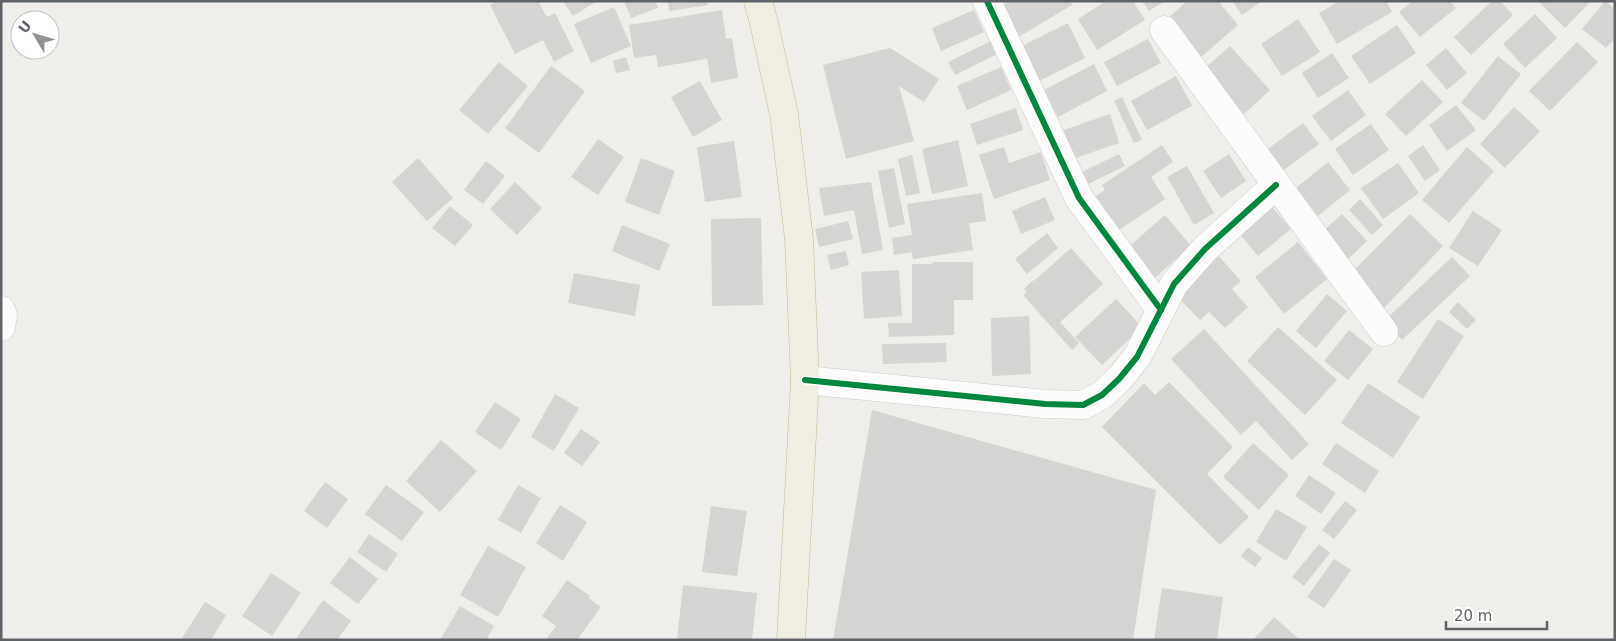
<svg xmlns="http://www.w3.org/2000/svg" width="1616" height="641" font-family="'DejaVu Sans',sans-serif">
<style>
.building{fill:#d6d5d3}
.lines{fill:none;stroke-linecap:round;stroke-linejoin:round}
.street-casing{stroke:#cbcccc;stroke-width:29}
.highway-casing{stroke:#c8b996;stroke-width:29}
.street{stroke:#fdfcfc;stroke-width:28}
.highway{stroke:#f0ede3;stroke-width:28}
.cycleway-casing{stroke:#fff;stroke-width:9}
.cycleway{stroke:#00873e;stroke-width:6}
</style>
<rect width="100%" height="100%" fill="#efeeea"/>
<!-- building -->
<g class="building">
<path d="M497 1H538L547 17 555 13 574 51 554 62 543 40 515 54 490 5Z"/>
<path d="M563 1H597L573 16Z"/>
<path d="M624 1H655L658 8 631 18Z"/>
<path d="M668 1H707L708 5 669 11Z"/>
<path d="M1009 1H1070L1072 5 1015 39 998 8Z"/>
<path d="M1106 1H1133L1145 20 1097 50 1078 19Z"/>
<path d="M1142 1H1165L1149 11Z"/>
<path d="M1187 1H1218L1238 25 1199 59 1166 20Z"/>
<path d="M1232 1H1262L1242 15Z"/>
<path d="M1340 1H1386L1392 12 1337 44 1319 13Z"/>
<path d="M1413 1H1450L1456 8 1420 37 1399 12Z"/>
<path d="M1492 1H1500L1513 15 1471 55 1454 37Z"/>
<path d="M1538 1H1591L1565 28Z"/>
<path d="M1605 1 1615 9V38L1606 48 1582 29Z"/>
<path d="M614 7 631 46 591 63 574 24Z"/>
<path d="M722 10 726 39 732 38 738 78 711 83 707 59 658 67 656 55 634 58 629 25Z"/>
<path d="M974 10 984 32 941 51 932 28Z"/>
<path d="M1535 14 1557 38 1525 68 1503 44Z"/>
<path d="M1298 19 1320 52 1282 76 1261 44Z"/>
<path d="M1068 23 1085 58 1035 83 1018 48Z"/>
<path d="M1397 25 1416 53 1370 84 1351 56Z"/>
<path d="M1148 39 1161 63 1117 86 1104 62Z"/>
<path d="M991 41 997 54 955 75 948 62Z"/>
<path d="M1577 42 1598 62 1550 111 1529 91Z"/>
<path d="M1230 46 1270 90 1244 114 1204 69Z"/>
<path d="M890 48 939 79 924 102 899 86 914 141 846 159 823 65Z"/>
<path d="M1446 48 1467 73 1447 90 1426 65Z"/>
<path d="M1332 53 1349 78 1318 98 1302 73Z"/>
<path d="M1498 56 1521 74 1484 121 1461 103Z"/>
<path d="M626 57 630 70 616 73 613 61Z"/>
<path d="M499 62 528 86 488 134 459 110Z"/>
<path d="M1094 64 1107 91 1058 117 1044 90Z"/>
<path d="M551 66 585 91 539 153 505 128Z"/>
<path d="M1001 67 1011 90 967 110 957 86Z"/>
<path d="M1176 76 1192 106 1147 130 1131 101Z"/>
<path d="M1422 80 1443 102 1406 136 1385 114Z"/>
<path d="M700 81 722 120 693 137 671 97Z"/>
<path d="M1348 90 1366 115 1331 141 1312 116Z"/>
<path d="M1122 97 1142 140 1134 143 1114 101Z"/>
<path d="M1456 105 1476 130 1447 151 1429 125Z"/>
<path d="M1514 107 1540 131 1505 168 1480 144Z"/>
<path d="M1016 108 1023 130 977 145 970 124Z"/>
<path d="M1110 114 1119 143 1067 161 1058 132Z"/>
<path d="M1303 123 1319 144 1277 175 1261 154Z"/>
<path d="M1371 124 1389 150 1353 175 1335 149Z"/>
<path d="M598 139 624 157 598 195 571 177Z"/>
<path d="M958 140 968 186 932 194 922 149Z"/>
<path d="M734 141 742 197 705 202 697 147Z"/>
<path d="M1162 145 1173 162 1151 177 1165 199 1116 232 1093 198 1105 190 1102 185Z"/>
<path d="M1423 145 1440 170 1425 181 1408 156Z"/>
<path d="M1004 147 1009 163 1041 152 1050 180 994 199 979 155Z"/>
<path d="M1467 147 1494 171 1449 223 1422 200Z"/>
<path d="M1119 154 1125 166 1082 187 1076 175Z"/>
<path d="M1229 154 1246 181 1221 198 1203 171Z"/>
<path d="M912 155 920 193 906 196 898 159Z"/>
<path d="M418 158 453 198 427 221 392 182Z"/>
<path d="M641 158 675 171 659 215 625 202Z"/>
<path d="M486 161 505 176 483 204 464 190Z"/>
<path d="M1328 162 1350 190 1318 216 1296 188Z"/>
<path d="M1398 163 1419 193 1383 219 1361 188Z"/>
<path d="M1187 166 1214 213 1194 225 1167 177Z"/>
<path d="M894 168 905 224 889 228 878 171Z"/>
<path d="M515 182 542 208 517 235 490 209Z"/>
<path d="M871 182 883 250 862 254 854 210 824 216 819 188Z"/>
<path d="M982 193 986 221 969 223 973 250 913 259 912 252 894 255 892 238 912 235 907 204Z"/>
<path d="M1045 197 1055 220 1021 234 1012 211Z"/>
<path d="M1360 199 1383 225 1372 235 1349 210Z"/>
<path d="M450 206 473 225 455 246 432 228Z"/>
<path d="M1271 206 1291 229 1258 256 1239 233Z"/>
<path d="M1473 211 1502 230 1478 266 1449 248Z"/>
<path d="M1342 214 1367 241 1346 261 1320 234Z"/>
<path d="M1410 214 1443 246 1383 309 1349 275Z"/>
<path d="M1165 215 1191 246 1150 282 1124 251Z"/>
<path d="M761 218 763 305 712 306 711 219Z"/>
<path d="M848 221 853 239 819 247 815 229Z"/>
<path d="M622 225 670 244 659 271 612 251Z"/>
<path d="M1047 233 1058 248 1027 274 1015 259Z"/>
<path d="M1298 242 1327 279 1284 314 1255 277Z"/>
<path d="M1071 248 1103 284 1060 322 1079 343 1072 350 1023 295 1027 292 1024 289 1033 280 1034 281Z"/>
<path d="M846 251 849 265 831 270 827 255Z"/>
<path d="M1215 252 1241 281 1232 289 1248 307 1225 328 1209 312 1200 320 1173 292Z"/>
<path d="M1452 257 1470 276 1402 340 1384 321Z"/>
<path d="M933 262H973V300H954V335L889 337 888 323H912V264H932Z"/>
<path d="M899 270 902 316 864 319 861 272Z"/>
<path d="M574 273 640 285 635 316 568 303Z"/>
<path d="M1327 294 1347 311 1316 348 1296 331Z"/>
<path d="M1116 299 1142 327 1102 365 1075 337Z"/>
<path d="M1458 302 1476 320 1467 329 1449 312Z"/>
<path d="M1029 316 1031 374 992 376 991 318Z"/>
<path d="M1438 319 1464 336 1423 399 1397 382Z"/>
<path d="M1278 327 1337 380 1305 415 1247 361Z"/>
<path d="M1204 329 1309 444 1292 460 1256 421 1241 435 1171 359Z"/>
<path d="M1349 330 1373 349 1348 380 1324 361Z"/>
<path d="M946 343 947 362 883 364 882 344Z"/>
<path d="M1169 382 1233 447 1207 474 1249 517 1220 545 1102 427 1144 383 1155 395Z"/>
<path d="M1368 383 1420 417 1393 458 1341 423Z"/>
<path d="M555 394 579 408 554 451 531 437Z"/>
<path d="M495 402 521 419 501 450 475 432Z"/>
<path d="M872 410 1156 490 1133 640H833Z"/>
<path d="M581 429 600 442 582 466 564 453Z"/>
<path d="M441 440 477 471 440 512 406 481Z"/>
<path d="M1253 443 1289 475 1259 510 1223 477Z"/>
<path d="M1336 443 1379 471 1365 493 1322 464Z"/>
<path d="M1309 475 1336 493 1321 514 1295 496Z"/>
<path d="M325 482 348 499 327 528 304 511Z"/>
<path d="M386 485 424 512 402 541 365 514Z"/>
<path d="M518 485 541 498 521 533 498 520Z"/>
<path d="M1345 501 1357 510 1334 539 1322 530Z"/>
<path d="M560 505 587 522 563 561 536 543Z"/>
<path d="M711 506 747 511 737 576 702 572Z"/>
<path d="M1276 509 1307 527 1286 561 1256 542Z"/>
<path d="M369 534 398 554 386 572 357 552Z"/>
<path d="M1319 544 1330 553 1304 586 1292 577Z"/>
<path d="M488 546 526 567 498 617 460 595Z"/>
<path d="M1248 547 1262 558 1255 567 1241 556Z"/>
<path d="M350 557 378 579 358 604 330 583Z"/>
<path d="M1334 559 1351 570 1324 608 1307 597Z"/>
<path d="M271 573 301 593 272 636 242 616Z"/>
<path d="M567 580 590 596 588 598 601 607 577 640H550L547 638 556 626 542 616Z"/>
<path d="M683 585 757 593 752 640H677Z"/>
<path d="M1162 588 1223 597 1217 640H1154Z"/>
<path d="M323 600 351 621 337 640H295Z"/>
<path d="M205 602 226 615 211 640H184L182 638Z"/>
<path d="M460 606 494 626 486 640H440Z"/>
<path d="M1274 617 1300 640H1253Z"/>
</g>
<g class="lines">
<defs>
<g id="street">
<path d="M987 1 1079 198 1161 310"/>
<path d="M1164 30 1384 332"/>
<path d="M1 310 3 315 1 327"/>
<path d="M805 380 1045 404 1083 405 1102 395 1119 379 1137 357 1174 284 1205 249 1276 185"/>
</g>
<path id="highway" d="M758 1 764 23 784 114 799 239 805 380 791 640"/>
</defs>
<!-- street casing -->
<use href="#street" class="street-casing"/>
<!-- highway casing -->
<use href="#highway" class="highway-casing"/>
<!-- street -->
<use href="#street" class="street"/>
<!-- highway -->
<use href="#highway" class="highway"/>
<defs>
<g id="cycleway">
<path d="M987 1 1079 198 1161 310"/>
<path d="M805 380 1045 404 1083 405 1102 395 1119 379 1137 357 1174 284 1205 249 1276 185"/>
</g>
</defs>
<!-- cycleway casing -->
<use href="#cycleway" class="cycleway-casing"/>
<!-- cycleway -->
<use href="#cycleway" class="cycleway"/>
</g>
<!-- border -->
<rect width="1616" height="641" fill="none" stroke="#5f6368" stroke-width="5"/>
<!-- north arrow -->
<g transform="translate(35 35) rotate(308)"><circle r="24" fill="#ffffff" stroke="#bfc1c3"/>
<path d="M0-4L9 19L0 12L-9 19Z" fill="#919496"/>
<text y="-8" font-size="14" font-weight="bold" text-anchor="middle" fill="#5f6368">U</text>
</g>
<!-- scale -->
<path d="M1446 621v8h101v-8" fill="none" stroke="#5f6368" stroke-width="2.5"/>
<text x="1454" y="621" font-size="15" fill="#5f6368" stroke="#ffffff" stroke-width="4" paint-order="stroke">20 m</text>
</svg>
